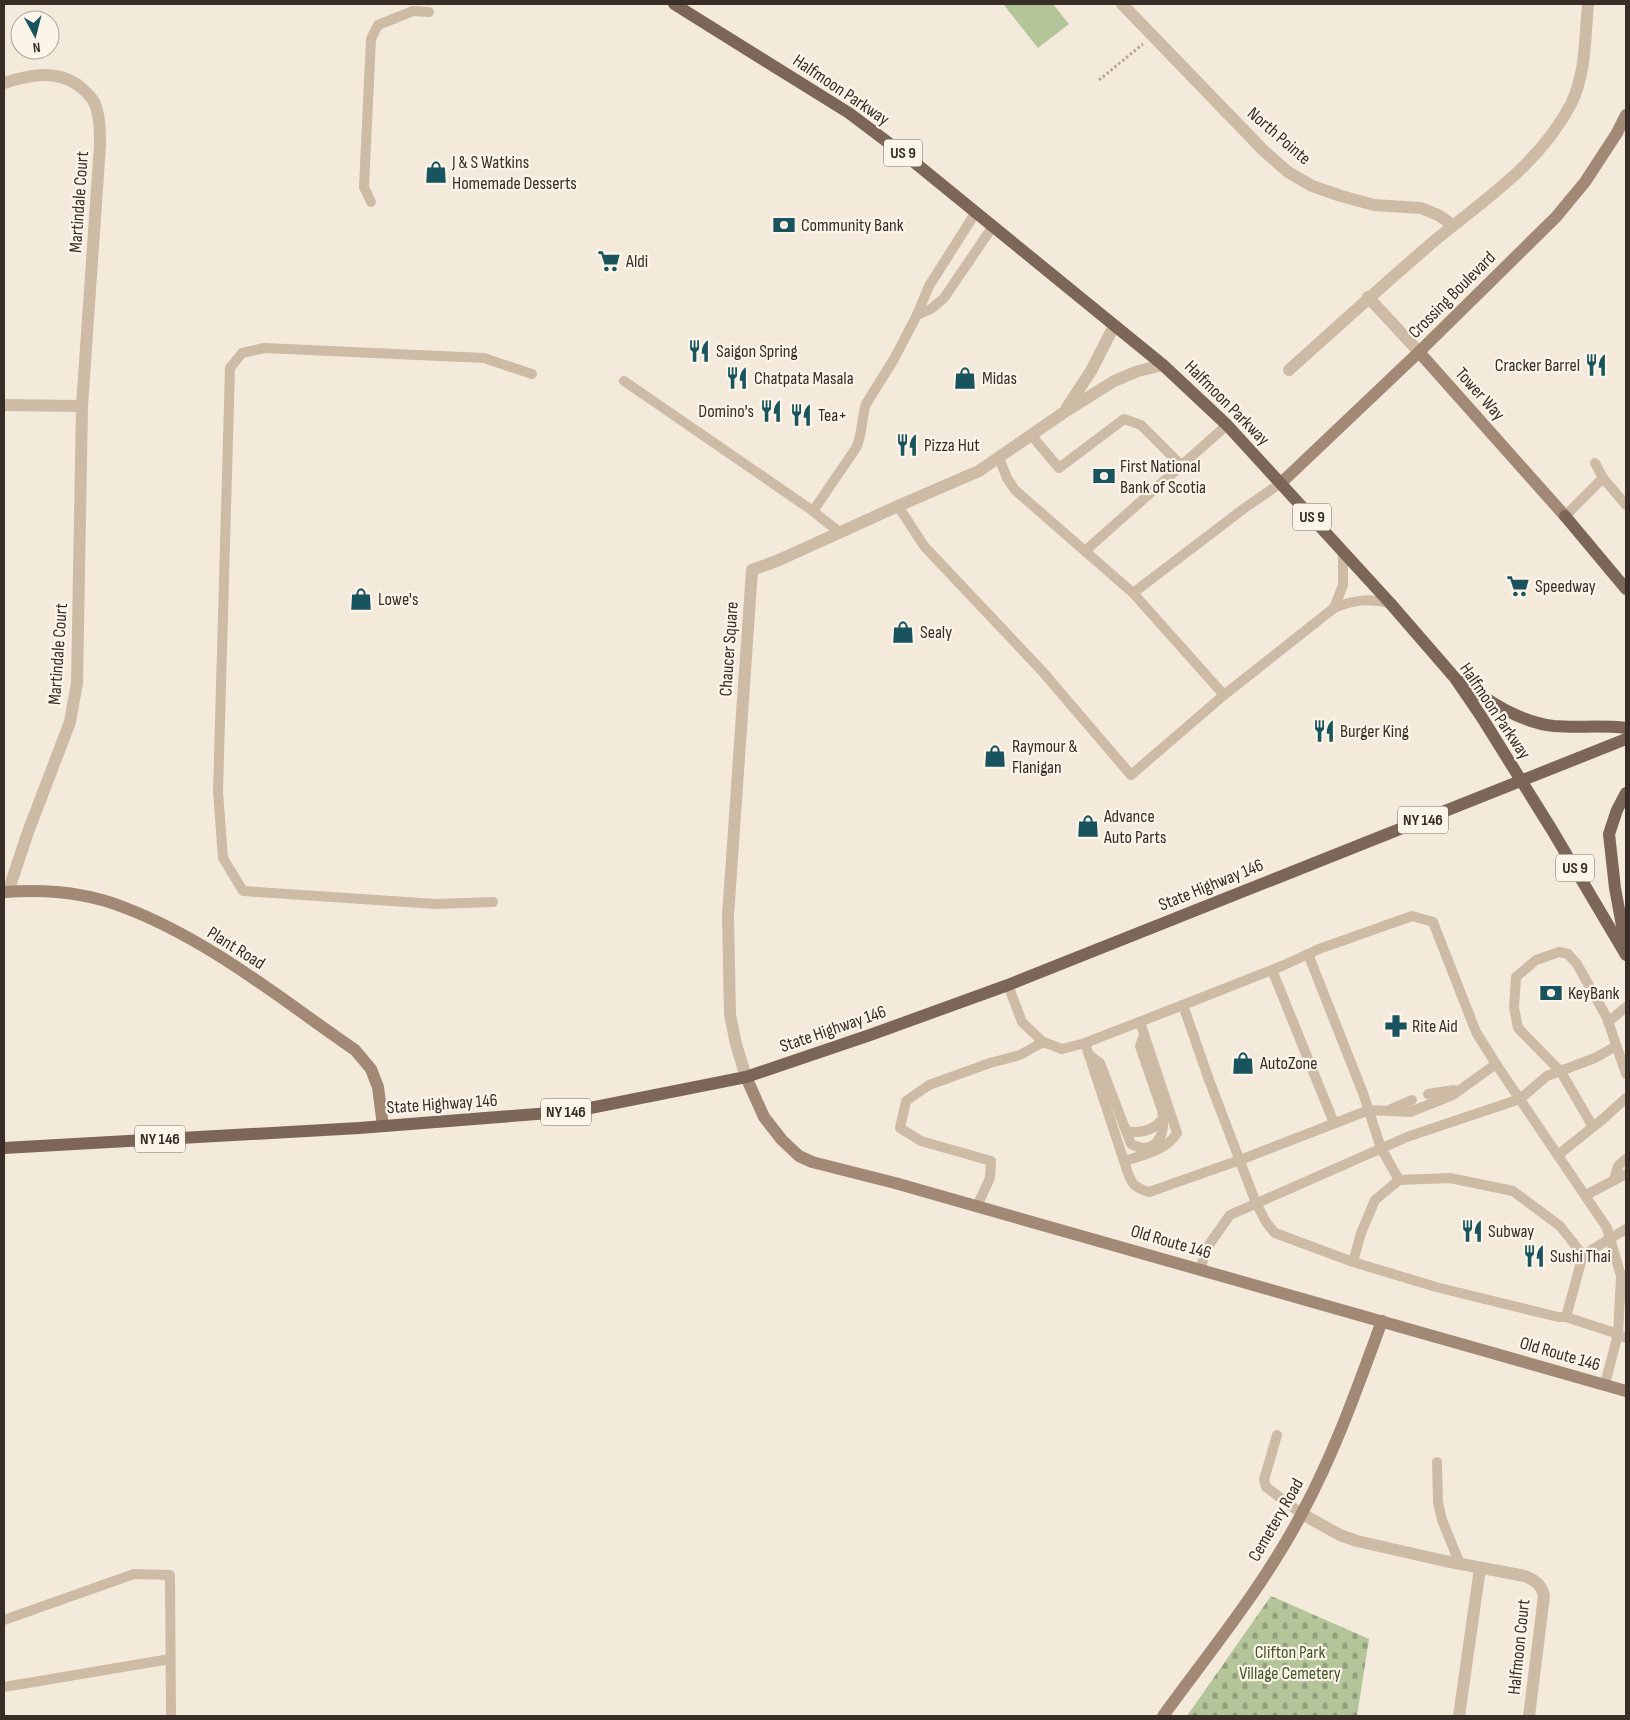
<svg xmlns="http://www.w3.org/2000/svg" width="1630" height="1720" font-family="'Sofia Sans Condensed',sans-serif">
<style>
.grass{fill:#b3c599}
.cemetery{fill:url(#cemetery-stones)}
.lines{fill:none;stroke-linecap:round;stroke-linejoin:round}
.path{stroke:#b9a58f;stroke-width:3;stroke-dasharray:2.5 2.5;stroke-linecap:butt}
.lane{stroke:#cdbba5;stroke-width:10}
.street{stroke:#cdbba5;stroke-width:12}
.secondary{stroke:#a18976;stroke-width:12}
.primary{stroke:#7c6657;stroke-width:12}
.labels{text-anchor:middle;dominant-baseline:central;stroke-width:4.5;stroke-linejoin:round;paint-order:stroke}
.shield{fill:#fbf4e8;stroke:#736961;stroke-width:1}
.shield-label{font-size:16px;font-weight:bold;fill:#392e27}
.street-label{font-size:18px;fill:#392e27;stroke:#fbf4e8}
.poi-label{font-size:18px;fill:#392e27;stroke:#fbf4e8;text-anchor:start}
.park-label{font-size:18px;fill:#445929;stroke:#fbf4e8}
</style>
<defs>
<pattern id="cemetery-stones" width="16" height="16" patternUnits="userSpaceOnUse" patternTransform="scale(1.25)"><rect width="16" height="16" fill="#b3c599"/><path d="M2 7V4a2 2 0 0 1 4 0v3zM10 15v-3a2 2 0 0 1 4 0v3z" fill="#93a07d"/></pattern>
</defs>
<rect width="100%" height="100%" fill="#f4eadb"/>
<!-- grass -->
<path class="grass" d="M1003 4H1053L1069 24 1038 48Z"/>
<!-- cemetery -->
<path class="cemetery" d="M1271 1596 1369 1639 1357 1716H1187Z"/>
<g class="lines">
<!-- path -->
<path class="path" d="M1099 80 1143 44"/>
<!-- lane -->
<g class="lane">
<path d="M371 202 364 187 371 39 378 25 413 11 429 12"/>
<path d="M917 315 931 309 944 298 993 226"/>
<path d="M624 381 813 511 839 532"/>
<path d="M1032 436 1059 468 1124 419 1141 425 1181 465"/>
<path d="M999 458 1007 478 1015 490 1133 593 1246 507 1281 483"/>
<path d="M1595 463 1603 478 1626 505"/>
<path d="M898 506 924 546 1042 671 1131 775 1224 695"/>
<path d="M813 511 856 448C863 434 861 419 866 404L894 359 917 315 929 286 976 212"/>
<path d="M1565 516 1603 478"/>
<path d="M1085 551 1227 425"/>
<path d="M1133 593 1224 695 1334 608C1354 600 1368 598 1390 603"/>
<path d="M1334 608 1343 585V551"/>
<path d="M493 902 436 904 243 891 223 858 218 792 230 368 242 353 264 348 484 358 532 374"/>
<path d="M1308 954 1363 1093 1381 1148 1399 1180"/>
<path d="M1272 970 1334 1123"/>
<path d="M1008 985 1022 1022 1043 1042 1062 1049 1085 1043 1183 1005"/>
<path d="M1608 1022 1626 1007"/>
<path d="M1085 1043 1124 1161C1143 1155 1166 1151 1177 1133L1140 1022"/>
<path d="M1089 1055 1100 1063 1126 1131C1141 1134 1153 1131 1163 1119L1162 1110 1140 1046 1144 1035"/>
<path d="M1428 1094 1454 1090"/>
<path d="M1391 1109 1412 1100"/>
<path d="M1593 1127 1561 1072 1518 1028 1514 1008 1516 977 1536 960 1559 952 1568 954 1577 964 1607 1018 1626 1074"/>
<path d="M1126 1131 1131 1144C1153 1155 1164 1140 1163 1119"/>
<path d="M1558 1155 1603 1119 1626 1098"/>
<path d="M1124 1161C1130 1179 1130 1187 1149 1192L1240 1160 1369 1110 1410 1112 1453 1095 1496 1064"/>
<path d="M1614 1180 1618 1166 1626 1159"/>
<path d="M1586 1195 1626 1174"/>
<path d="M977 1206 990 1178 991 1161 921 1141 900 1128 906 1101 929 1085 990 1063 1020 1055 1043 1042"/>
<path d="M1353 1262 1361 1233 1375 1200 1399 1180 1450 1178 1513 1191 1560 1226 1583 1255"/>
<path d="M1200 1269 1208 1246 1230 1215 1407 1137 1520 1099 1547 1076 1595 1058 1616 1046"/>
<path d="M1566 1317 1583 1255 1626 1229"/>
<path d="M1605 1384 1618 1334 1621 1276 1607 1228 1496 1064 1476 1032 1433 922 1412 916 1319 949 1282 966 1183 1005 1209 1080 1256 1203 1266 1222 1275 1233 1353 1262 1436 1287 1558 1317H1566L1618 1334 1626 1338"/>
<path d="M1277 1435 1264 1480 1266 1487 1302 1514"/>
<path d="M1437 1462 1438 1502 1442 1520 1460 1564"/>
<path d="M4 1620 134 1574 170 1575 171 1716"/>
<path d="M4 1687 170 1659"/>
</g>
<!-- street -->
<g class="street">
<path d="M1122 4 1264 151 1288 172 1312 186 1341 196 1374 205 1421 208 1438 215 1453 225"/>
<path d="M4 83C29 75 55 69 78 85 84 90 91 96 94 102 100 115 100 131 100 145L82 406 77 683 70 722 28 832 8 892"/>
<path d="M1368 297 1419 352"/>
<path d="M1289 370C1337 327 1384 284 1433 242 1485 199 1539 165 1571 104 1586 74 1585 36 1588 4"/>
<path d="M4 405 82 406"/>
<path d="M1066 409 1091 371 1114 326"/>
<path d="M746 1077 736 1044 730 1015 728 916 752 570 779 560 898 506 979 471 1063 413 1114 381 1138 371 1163 365"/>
<path d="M1302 1514 1340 1535 1357 1541 1445 1561 1525 1576C1536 1581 1541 1584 1544 1596L1529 1716"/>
<path d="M1459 1716 1480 1568"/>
</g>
<!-- secondary -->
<g class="secondary">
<path d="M1419 352 1565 516"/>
<path d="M1281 483 1419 352 1556 217 1585 182 1617 133 1626 115"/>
<path d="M4 892C43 889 86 892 123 907 208 939 281 999 355 1050L371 1069 378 1087 383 1126"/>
<path d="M746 1077 764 1117 782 1140 799 1156 812 1162 895 1183 1626 1391"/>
<path d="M1163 1716C1211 1650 1264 1586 1302 1513 1335 1452 1358 1386 1382 1321"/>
</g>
<!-- primary -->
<g class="primary">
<path d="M674 4 849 113 914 162 1163 365 1227 425 1390 603 1455 678 1481 716 1552 830 1626 955"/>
<path d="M1565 516 1626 589"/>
<path d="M1461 682C1490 701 1518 722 1554 726 1578 728 1602 725 1626 728"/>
<path d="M1626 793 1617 810 1609 834 1615 888 1626 947"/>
<path d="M4 1148 359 1128 575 1111 746 1077 870 1035 1008 985 1626 739"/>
</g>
</g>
<!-- icons -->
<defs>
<symbol id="shop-bare" viewBox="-9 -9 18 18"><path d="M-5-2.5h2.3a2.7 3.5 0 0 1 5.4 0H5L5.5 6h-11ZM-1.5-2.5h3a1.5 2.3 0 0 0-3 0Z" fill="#19545e" stroke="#fbf4e8" stroke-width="2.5" paint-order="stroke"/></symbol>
<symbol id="bank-bare" viewBox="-9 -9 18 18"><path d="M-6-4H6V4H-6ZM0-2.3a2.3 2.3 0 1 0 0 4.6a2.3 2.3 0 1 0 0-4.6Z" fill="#19545e" stroke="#fbf4e8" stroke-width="2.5" paint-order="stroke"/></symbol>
<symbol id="supermarket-bare" viewBox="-9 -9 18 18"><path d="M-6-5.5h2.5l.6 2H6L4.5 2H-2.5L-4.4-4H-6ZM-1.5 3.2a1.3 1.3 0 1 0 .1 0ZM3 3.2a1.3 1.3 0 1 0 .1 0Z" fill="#19545e" stroke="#fbf4e8" stroke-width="2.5" paint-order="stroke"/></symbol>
<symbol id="restaurant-bare" viewBox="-9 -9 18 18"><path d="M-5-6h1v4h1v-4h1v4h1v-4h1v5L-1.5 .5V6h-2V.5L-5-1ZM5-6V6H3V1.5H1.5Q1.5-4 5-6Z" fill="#19545e" stroke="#fbf4e8" stroke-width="2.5" paint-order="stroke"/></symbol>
<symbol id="pharmacy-bare" viewBox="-9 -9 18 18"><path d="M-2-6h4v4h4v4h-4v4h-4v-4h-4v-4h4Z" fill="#19545e" stroke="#fbf4e8" stroke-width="2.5" paint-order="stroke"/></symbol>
</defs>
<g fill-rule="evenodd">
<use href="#shop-bare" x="420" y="156" width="32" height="32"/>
<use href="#bank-bare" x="768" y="209" width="32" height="32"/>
<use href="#supermarket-bare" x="593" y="245" width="32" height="32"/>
<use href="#restaurant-bare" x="683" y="335" width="32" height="32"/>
<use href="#restaurant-bare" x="1580" y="349" width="32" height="32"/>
<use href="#restaurant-bare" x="721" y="362" width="32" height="32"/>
<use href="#shop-bare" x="949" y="362" width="32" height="32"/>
<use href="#restaurant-bare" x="755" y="395" width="32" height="32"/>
<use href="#restaurant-bare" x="785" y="399" width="32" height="32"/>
<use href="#restaurant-bare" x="891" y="429" width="32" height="32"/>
<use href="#bank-bare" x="1088" y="460" width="32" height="32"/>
<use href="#supermarket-bare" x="1502" y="570" width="32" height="32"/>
<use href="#shop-bare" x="345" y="583" width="32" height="32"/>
<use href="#shop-bare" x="887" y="616" width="32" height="32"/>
<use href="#restaurant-bare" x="1308" y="715" width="32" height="32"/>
<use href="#shop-bare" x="979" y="740" width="32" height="32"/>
<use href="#shop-bare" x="1072" y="810" width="32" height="32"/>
<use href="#bank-bare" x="1535" y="977" width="32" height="32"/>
<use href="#pharmacy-bare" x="1380" y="1010" width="32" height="32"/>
<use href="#shop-bare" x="1227" y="1047" width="32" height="32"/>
<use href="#restaurant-bare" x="1456" y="1215" width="32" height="32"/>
<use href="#restaurant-bare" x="1518" y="1240" width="32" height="32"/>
</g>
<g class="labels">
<!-- shield labels -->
<g class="shield">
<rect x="884" y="139.5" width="38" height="27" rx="4"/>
<rect x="1293" y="503.5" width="38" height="27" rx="4"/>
<rect x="1398" y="806.5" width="50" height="27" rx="4"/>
<rect x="1556" y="854.5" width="38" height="27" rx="4"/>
<rect x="541" y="1098.5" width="50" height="27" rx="4"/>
<rect x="135" y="1125.5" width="50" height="27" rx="4"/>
</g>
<g class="shield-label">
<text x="903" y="153">US 9</text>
<text x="1312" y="517">US 9</text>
<text x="1423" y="820">NY 146</text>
<text x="1575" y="868">US 9</text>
<text x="566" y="1112">NY 146</text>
<text x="160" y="1139">NY 146</text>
</g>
<!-- street labels -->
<g class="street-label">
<text transform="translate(841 90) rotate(34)">Halfmoon Parkway</text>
<text transform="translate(1279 136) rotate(41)">North Pointe</text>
<text transform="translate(79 202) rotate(-86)">Martindale Court</text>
<text transform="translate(1452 295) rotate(-45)">Crossing Boulevard</text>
<text transform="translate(1480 394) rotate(48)">Tower Way</text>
<text transform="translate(1227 403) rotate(45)">Halfmoon Parkway</text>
<text transform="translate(729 649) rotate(-86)">Chaucer Square</text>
<text transform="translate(58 654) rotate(-86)">Martindale Court</text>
<text transform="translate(1495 711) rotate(56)">Halfmoon Parkway</text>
<text transform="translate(1211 885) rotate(-22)">State Highway 146</text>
<text transform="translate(236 948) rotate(32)">Plant Road</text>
<text transform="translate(833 1029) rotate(-19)">State Highway 146</text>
<text transform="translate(442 1104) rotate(-4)">State Highway 146</text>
<text transform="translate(1171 1242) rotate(16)">Old Route 146</text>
<text transform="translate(1560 1354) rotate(16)">Old Route 146</text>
<text transform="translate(1276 1520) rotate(-60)">Cemetery Road</text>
<text transform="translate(1519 1647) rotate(-84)">Halfmoon Court</text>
</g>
<!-- poi labels -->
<g class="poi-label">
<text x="452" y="162">J &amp; S Watkins<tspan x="452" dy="21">Homemade Desserts</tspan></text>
<text x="801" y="225">Community Bank</text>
<text x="626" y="261">Aldi</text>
<text x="716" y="351">Saigon Spring</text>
<text x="1580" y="365" text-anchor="end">Cracker Barrel</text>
<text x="754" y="378">Chatpata Masala</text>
<text x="982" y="378">Midas</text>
<text x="754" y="411" text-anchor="end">Domino's</text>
<text x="818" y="415">Tea+</text>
<text x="924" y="445">Pizza Hut</text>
<text x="1120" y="466">First National<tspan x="1120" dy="21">Bank of Scotia</tspan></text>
<text x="1535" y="586">Speedway</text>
<text x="378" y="599">Lowe's</text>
<text x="920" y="632">Sealy</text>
<text x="1340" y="731">Burger King</text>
<text x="1012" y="746">Raymour &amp;<tspan x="1012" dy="21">Flanigan</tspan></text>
<text x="1104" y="816">Advance<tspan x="1104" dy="21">Auto Parts</tspan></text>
<text x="1568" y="993">KeyBank</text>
<text x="1412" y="1026">Rite Aid</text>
<text x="1260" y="1063">AutoZone</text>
<text x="1488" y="1231">Subway</text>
<text x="1550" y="1256">Sushi Thai</text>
</g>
<!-- park labels -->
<g class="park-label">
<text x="1290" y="1652">Clifton Park<tspan x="1290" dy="21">Village Cemetery</tspan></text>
</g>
</g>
<!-- border -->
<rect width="1630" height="1720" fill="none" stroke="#392e27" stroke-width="10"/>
<!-- north arrow -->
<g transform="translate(35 35) rotate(173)"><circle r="24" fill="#fbf4e8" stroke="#ada59b"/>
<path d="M0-4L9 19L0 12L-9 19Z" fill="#19545e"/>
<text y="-8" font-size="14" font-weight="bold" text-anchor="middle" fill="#392e27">N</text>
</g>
</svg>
